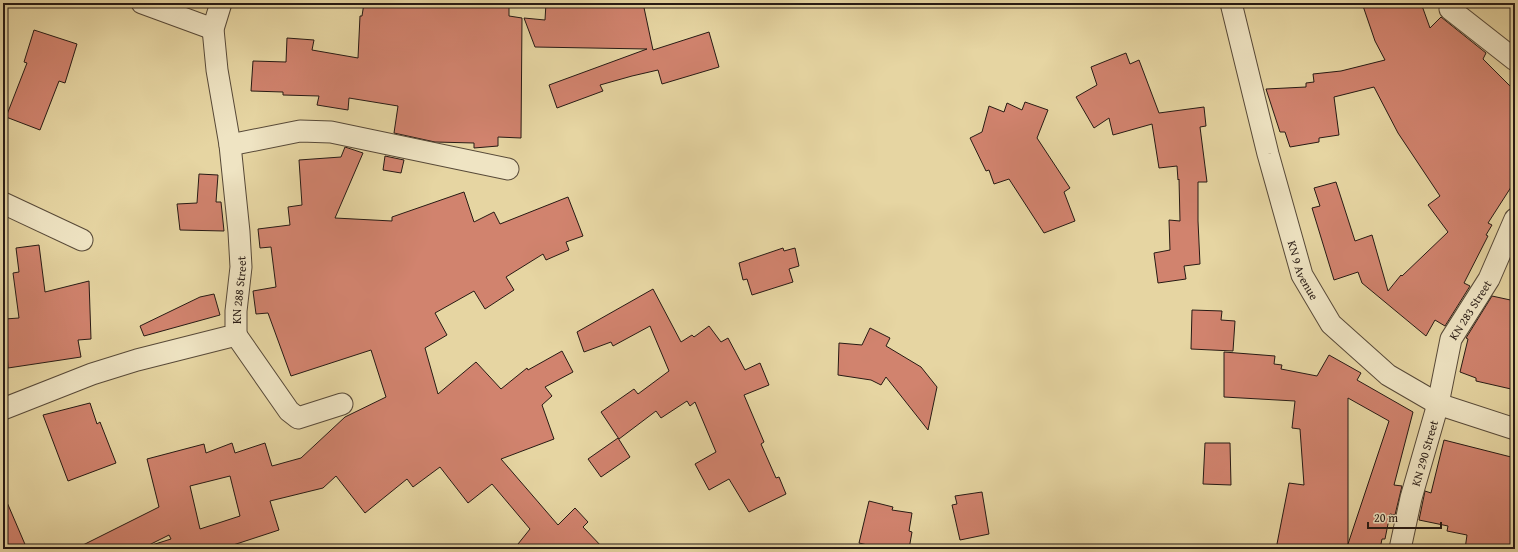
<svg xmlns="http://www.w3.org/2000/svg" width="1518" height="552" font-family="'Gentium Book Plus',serif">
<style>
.building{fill:#d1836e;stroke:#271a14;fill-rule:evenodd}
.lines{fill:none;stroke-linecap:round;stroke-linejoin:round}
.minor-casing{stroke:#574938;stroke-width:23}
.minor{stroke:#efe4c3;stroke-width:21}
.labels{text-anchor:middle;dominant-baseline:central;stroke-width:3;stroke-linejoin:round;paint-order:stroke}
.street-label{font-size:12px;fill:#271a14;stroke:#efe4c3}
</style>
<rect width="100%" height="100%" fill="#e6d5a2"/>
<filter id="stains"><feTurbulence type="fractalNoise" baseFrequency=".005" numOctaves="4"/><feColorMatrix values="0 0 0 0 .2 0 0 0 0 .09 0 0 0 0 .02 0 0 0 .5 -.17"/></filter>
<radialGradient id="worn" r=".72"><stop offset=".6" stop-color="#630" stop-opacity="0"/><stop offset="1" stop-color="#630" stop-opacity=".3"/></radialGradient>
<!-- building -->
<g class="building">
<path d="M364 3H509V16L522 18 521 138 498 137V146L474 148V143L435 142 394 133 398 106 349 98 348 110 317 105 319 96 283 95V92L251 91 253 61 286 62 287 38 314 40 312 50 358 58 360 16H362Z"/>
<path d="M546 3H643L653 50 709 32 719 67 662 84 658 70 632 76 600 85 603 91 557 108 549 85 647 49 535 47 524 18 545 20Z"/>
<path d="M1362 3H1421L1430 28 1441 17 1486 53 1483 59 1515 91V181L1488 223 1492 225 1486 235 1488 236 1464 283 1470 286 1445 326 1435 320 1426 336 1362 283 1358 272 1334 280 1312 208 1320 206 1314 188 1336 182 1355 241 1372 235 1388 291 1401 275 1402 276 1448 232 1428 205 1440 196 1398 133 1374 87 1334 97 1339 135 1319 138V142L1290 147 1285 132H1280L1266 89 1306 87V83L1314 82 1313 74 1341 71 1385 60 1375 41Z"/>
<path d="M34 30 77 44 65 83 59 81 40 130 6 117 27 63 24 62Z"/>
<path d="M1126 53 1130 64 1139 60 1159 113 1204 107 1206 126 1200 127 1207 182H1198V221L1200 264 1184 266 1186 279 1158 283 1154 253 1170 250 1169 220 1180 221 1179 179 1178 180 1177 166 1159 168 1152 124 1113 135 1109 118 1094 128 1076 97 1097 85 1091 67Z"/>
<path d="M1025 102 1048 110 1037 138 1070 188 1064 192 1075 221 1044 233 1009 179 994 184 989 170 986 171 970 138 982 132 989 106 1004 112 1007 103 1022 110Z"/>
<path d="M345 147 363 153 335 218 392 221V217L464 192 474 222 494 212 500 224 568 197 583 236 566 242 569 250 546 260 543 254 506 277 514 290 485 309 474 291 435 313 447 335 425 348 438 394 476 362 501 389 527 368 528 370 562 351 573 372 545 387 552 396 542 405 554 439 501 459 558 525 575 508 588 522 583 527 604 549H514L530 529 492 484 468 503 440 467 413 487 407 479 365 513 336 476 323 488 270 501 279 530 221 549H153L152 545 171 539 169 535 141 549H75L159 507 147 459 204 444 206 453 232 443 235 453 265 443 272 466 301 458 345 417 386 397 371 350 291 376 268 313 256 314 253 291 276 287 271 247 260 248 258 229 290 225 288 207 302 205 299 160 341 157ZM230 476 240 516 200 529 190 486Z"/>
<path d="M385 156 404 160 401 173 383 170Z"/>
<path d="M199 174 218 175 216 202H221L224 231 180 230 177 204 197 203Z"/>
<path d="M39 245 45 292 89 281 91 339 78 340 81 357 8 368 5 319 19 318 13 273 19 272 16 248Z"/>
<path d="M783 248 784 251 795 248 799 266 789 269 793 282 752 295 747 279 743 280 739 263Z"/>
<path d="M653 289 681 342 692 335 694 337 709 326 721 342 728 338 745 370 760 363 769 385 744 395 764 442 761 444 776 478 779 477 786 494 749 512 729 479 709 490 695 464 716 452 695 402 690 406 687 401 661 418 656 411 619 439 601 412 634 389 638 394 669 371 650 326 613 346 611 342 584 352 577 332Z"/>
<path d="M214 294 220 315 144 336 140 326 200 297Z"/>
<path d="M1492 296 1515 301V372L1511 389 1476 381V378L1460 372 1468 339 1466 338Z"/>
<path d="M1192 310 1222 311 1221 320 1235 321 1233 351 1191 349Z"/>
<path d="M870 328 890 338 886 346 921 367 937 387 928 430 886 377 881 385 871 380 838 375 839 343 862 345Z"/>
<path d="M1224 352 1275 356 1274 364 1282 365 1281 369 1317 376 1329 355 1361 373 1357 380 1413 412 1394 485 1402 486 1395 515 1390 514 1385 539H1382L1380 549H1276L1289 483 1304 485 1300 429 1292 428 1295 401 1224 397ZM1348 398 1389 421 1348 544Z"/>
<path d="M90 403 97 424 100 422 116 463 68 481 43 415Z"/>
<path d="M618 438 630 457 601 477 588 459Z"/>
<path d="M1444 440 1515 458V549H1465L1467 535 1447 531 1448 526 1419 520 1425 491 1431 493Z"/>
<path d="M1205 443H1230L1231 485 1203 484Z"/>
<path d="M982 492 989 534 960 540 952 505 957 504 955 496Z"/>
<path d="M3 493 27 549H3Z"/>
<path d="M869 501 893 507 892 510 912 513 909 531 912 532 909 549H884L859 543Z"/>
</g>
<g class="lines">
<defs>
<g id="minor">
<path d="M142 3 213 29"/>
<path id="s1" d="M1231 3 1268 154 1302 275 1331 324 1388 375 1438 404 1515 429"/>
<path d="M1450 9 1515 60"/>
<path d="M230 145 300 131 331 132 508 169"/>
<path d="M3 203 82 240"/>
<path d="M236 335 289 411 298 418 342 404"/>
<path id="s2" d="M3 409 92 374 137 360 236 335V311L241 267 239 232 230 145 217 70 213 29 221 3"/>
<path id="s3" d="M1400 549 1411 498 1438 404 1451 339 1489 279 1515 219"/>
</g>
</defs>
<!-- minor casing -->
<use href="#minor" class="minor-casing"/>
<!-- minor -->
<use href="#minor" class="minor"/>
</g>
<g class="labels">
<!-- street labels -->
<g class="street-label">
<text stroke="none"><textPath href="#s1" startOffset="277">KN 9 Avenue</textPath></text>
<text stroke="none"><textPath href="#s2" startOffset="290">KN 288 Street</textPath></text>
<text stroke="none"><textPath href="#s3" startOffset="251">KN 283 Street</textPath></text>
<text stroke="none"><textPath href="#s3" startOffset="99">KN 290 Street</textPath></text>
</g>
</g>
<!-- margin -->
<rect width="1518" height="552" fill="none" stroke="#e6d5a2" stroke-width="16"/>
<rect x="4" y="4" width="1510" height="544" fill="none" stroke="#271a14" stroke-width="2"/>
<rect x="8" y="8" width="1502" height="536" fill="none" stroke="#271a14"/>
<!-- scale -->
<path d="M1368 522v6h73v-6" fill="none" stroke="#271a14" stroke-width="2"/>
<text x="1374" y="522" font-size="12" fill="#271a14" stroke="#efe4c3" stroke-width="3" paint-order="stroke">20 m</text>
<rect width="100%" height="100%" filter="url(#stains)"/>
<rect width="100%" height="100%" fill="url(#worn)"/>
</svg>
